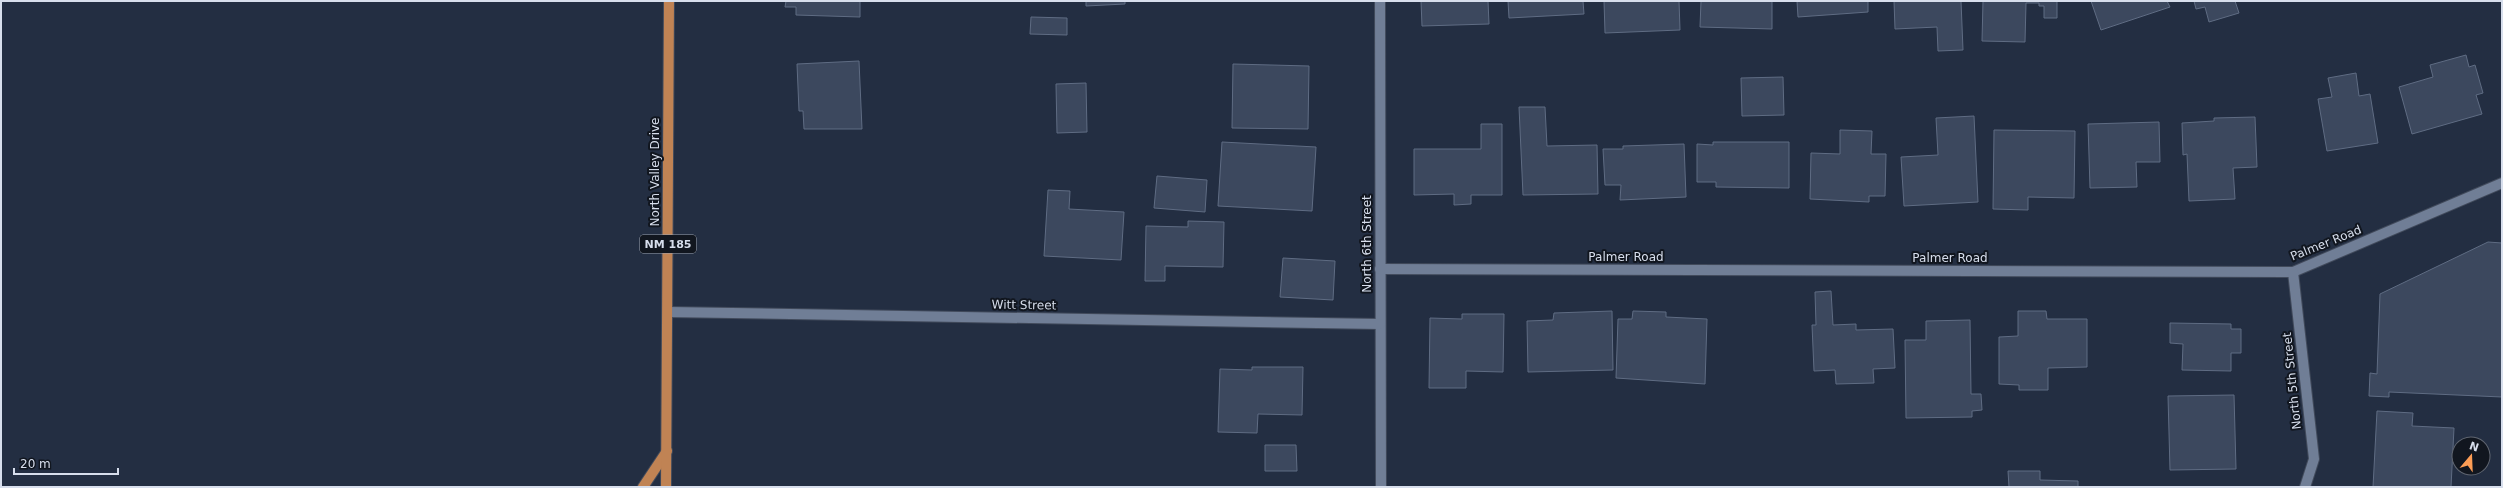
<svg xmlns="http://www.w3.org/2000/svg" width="2503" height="488" font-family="'DejaVu Sans',sans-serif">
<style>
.building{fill:#3c485e;stroke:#5f6c83}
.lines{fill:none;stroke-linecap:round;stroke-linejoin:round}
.minor-casing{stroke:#414a5b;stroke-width:12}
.major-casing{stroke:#414a5b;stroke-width:12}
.minor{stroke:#707e96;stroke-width:10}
.major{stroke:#c08354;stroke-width:10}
.labels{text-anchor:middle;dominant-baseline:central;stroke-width:4;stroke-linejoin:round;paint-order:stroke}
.shield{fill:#11161f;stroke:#9ca2ae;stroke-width:1}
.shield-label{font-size:11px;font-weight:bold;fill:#d7deec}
.street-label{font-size:12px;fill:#d7deec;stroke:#11161f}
</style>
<rect width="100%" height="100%" fill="#232e42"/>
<!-- building -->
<g class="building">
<path d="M786 1H860V17L796 15V7H785Z"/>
<path d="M1086 1H1125V4L1086 6Z"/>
<path d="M1421 1H1488L1489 24 1422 26Z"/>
<path d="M1508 1H1583L1584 14 1509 18Z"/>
<path d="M1604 1H1679L1680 30 1605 33Z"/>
<path d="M1701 1H1772V29L1700 27Z"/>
<path d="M1797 1H1868V12L1798 17Z"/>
<path d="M1894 1H1961L1963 50 1938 51 1937 27 1895 29Z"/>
<path d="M1983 1H2057V18H2044V6H2039V3H2026L2025 42 1982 41Z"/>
<path d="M2091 1H2167L2170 7 2101 30Z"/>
<path d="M2194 1H2235L2239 13 2209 22 2205 7 2196 9Z"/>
<path d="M1031 17 1067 18V35L1030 34Z"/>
<path d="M2466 55 2469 67 2475 65 2483 93 2476 95 2482 114 2412 134 2399 87 2433 77 2430 65Z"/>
<path d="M859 61 862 129H804L803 111H799L797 64Z"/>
<path d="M1233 64 1309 66 1308 129 1232 128Z"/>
<path d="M2356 73 2359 96 2370 94 2378 143 2327 151 2318 99 2332 97 2328 78Z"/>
<path d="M1783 77 1784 115 1742 116 1741 78Z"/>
<path d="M1086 83 1087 132 1057 133 1056 84Z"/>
<path d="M1519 107H1545L1547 146 1597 145 1598 194 1523 195Z"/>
<path d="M1974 116 1978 202 1904 206 1901 157 1938 155 1936 118Z"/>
<path d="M2255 117 2257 167 2233 168 2235 199 2189 201 2187 154 2183 155 2182 123 2214 121V118Z"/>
<path d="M2159 122 2160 162H2136L2137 187 2090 188 2088 124Z"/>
<path d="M1481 124H1502V195H1471V204L1454 205V194L1414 195V149H1481Z"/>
<path d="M1840 130 1872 131 1871 154H1886L1885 196H1869V202L1810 199 1811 153 1840 154Z"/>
<path d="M1994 130 2075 131 2074 198 2028 197V210L1993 209Z"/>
<path d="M1222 142 1316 147 1312 211 1218 206Z"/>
<path d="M1713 142H1789V188L1716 187V182H1697V144L1713 145Z"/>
<path d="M1684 144 1686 197 1620 200 1621 185H1605L1603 149H1623V146Z"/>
<path d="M1157 176 1207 180 1205 212 1154 208Z"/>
<path d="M1048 190 1070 191 1069 209 1124 212 1121 260 1044 256Z"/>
<path d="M1188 221 1224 222 1223 267 1165 266V281H1145L1146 226 1188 227Z"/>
<path d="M2488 242 2502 243V397L2389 392V397L2369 396 2370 373 2377 374 2380 294Z"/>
<path d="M1283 258 1335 261 1333 300 1280 297Z"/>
<path d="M1831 291 1833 325 1856 324V330L1893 329 1895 368 1873 369 1874 383 1836 384 1835 370 1814 371 1812 325H1816L1815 292Z"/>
<path d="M1612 311 1613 370 1528 372 1527 321 1553 320 1554 313Z"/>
<path d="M1633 311 1666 312V317L1707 319 1705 384 1616 378 1618 319H1632Z"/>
<path d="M2018 311H2046L2047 319H2087V367L2048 368V390H2019V385L1999 384V337L2018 336Z"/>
<path d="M1462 314H1504L1503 372 1466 371V388H1429L1430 318 1462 319Z"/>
<path d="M1970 320 1971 394H1981L1982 410 1972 411V417L1906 418 1905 340H1926V321Z"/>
<path d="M2170 323 2231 324V329H2241V353H2231V371L2182 370 2183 344 2170 343Z"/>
<path d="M1252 367H1303L1302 415 1258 414 1257 433 1218 432 1220 369 1252 370Z"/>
<path d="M2234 395 2236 469 2170 470 2168 396Z"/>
<path d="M2377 411 2413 413 2412 426 2454 428 2451 487H2373Z"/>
<path d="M1265 445H1296L1297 471H1265Z"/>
<path d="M2008 471H2040V480L2078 481V487H2009Z"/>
</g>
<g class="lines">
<defs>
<g id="minor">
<path d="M1380 1 1381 487"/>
<path d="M1380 269 2293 272 2502 183"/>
<path d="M2293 272 2314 459 2305 487"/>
<path d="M668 312 1380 324"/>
</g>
<g id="major">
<path d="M643 487 667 451"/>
<path d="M666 487 669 1"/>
</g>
</defs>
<!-- minor casing -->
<use href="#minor" class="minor-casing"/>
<!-- major casing -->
<use href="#major" class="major-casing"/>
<!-- minor -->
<use href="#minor" class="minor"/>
<!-- major -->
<use href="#major" class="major"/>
</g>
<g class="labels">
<!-- shield labels -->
<rect class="shield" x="640" y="235" width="56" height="18" rx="3"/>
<g class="shield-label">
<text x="668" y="244">NM 185</text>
</g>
<!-- street labels -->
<g class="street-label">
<text transform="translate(655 172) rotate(-90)">North Valley Drive</text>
<text transform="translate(2326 243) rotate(-22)">Palmer Road</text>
<text transform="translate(1367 244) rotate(-90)">North 6th Street</text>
<text x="1626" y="257">Palmer Road</text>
<text x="1950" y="258">Palmer Road</text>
<text transform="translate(1024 305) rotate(1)">Witt Street</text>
<text transform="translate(2292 381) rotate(-96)">North 5th Street</text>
</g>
</g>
<!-- border -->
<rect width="2503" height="488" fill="none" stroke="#d7deec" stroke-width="4"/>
<!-- north arrow -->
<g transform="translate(2471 456) rotate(19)"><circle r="19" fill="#11161f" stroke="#606671"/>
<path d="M0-3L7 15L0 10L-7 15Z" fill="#fd9d55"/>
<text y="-6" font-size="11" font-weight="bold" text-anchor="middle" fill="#d7deec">N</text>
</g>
<!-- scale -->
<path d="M14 468v6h104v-6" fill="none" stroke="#d7deec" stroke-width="2"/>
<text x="20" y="468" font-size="12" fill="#d7deec" stroke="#11161f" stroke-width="3" paint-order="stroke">20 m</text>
</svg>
